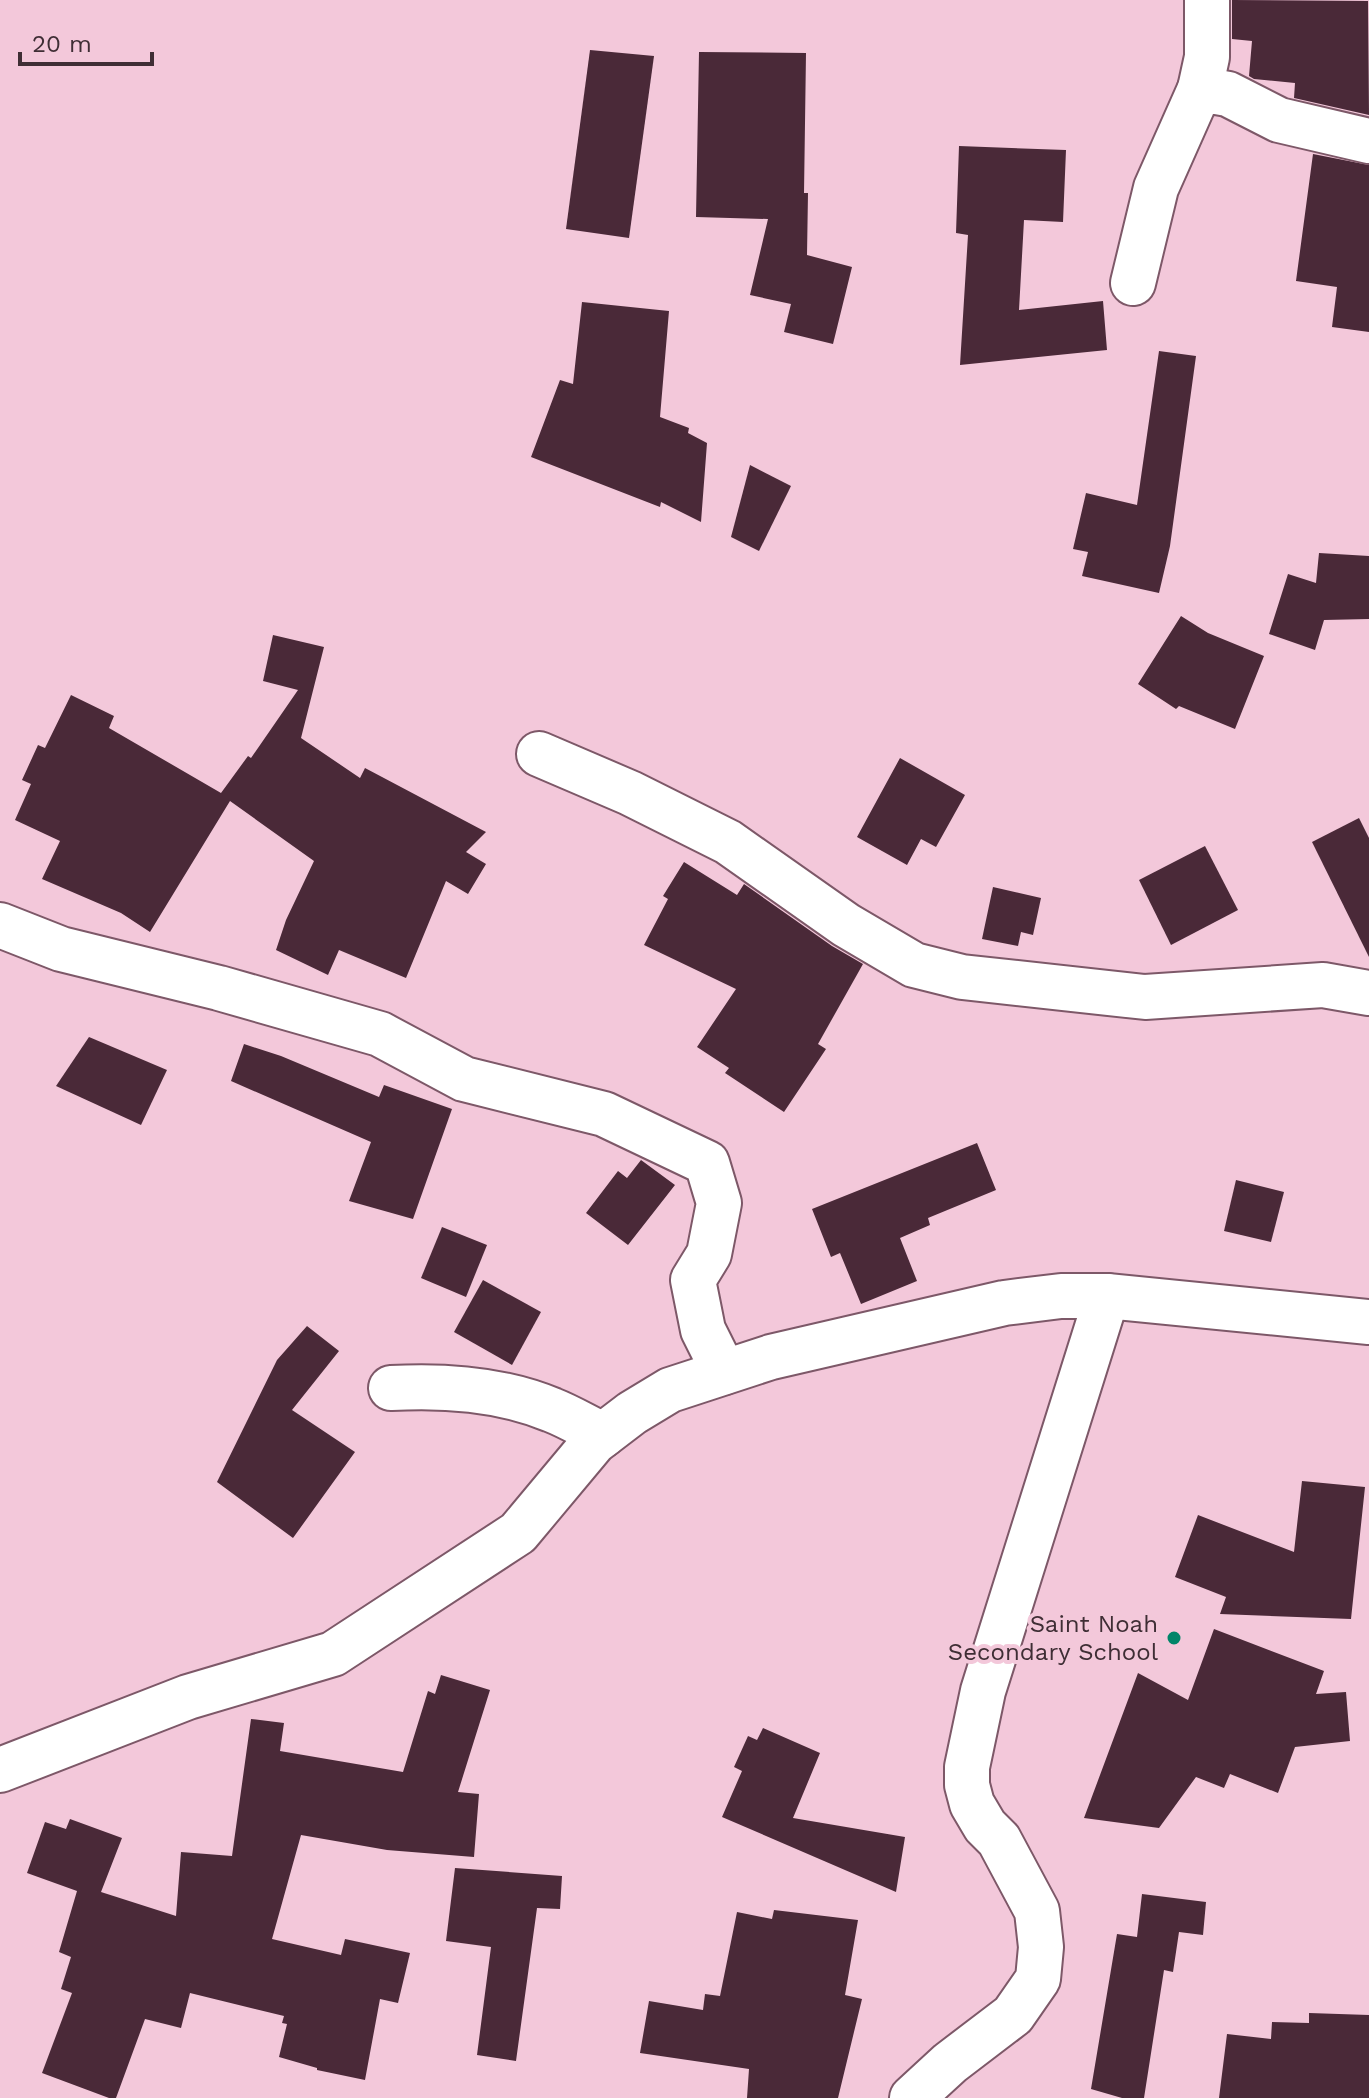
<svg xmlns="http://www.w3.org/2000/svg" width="1369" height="2098" font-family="'Work Sans',sans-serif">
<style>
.building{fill:#4a2938}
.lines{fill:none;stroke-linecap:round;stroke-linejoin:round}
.street-casing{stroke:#7d5868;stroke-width:48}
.street{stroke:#fff;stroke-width:44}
.poi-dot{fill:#008569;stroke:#f3c8da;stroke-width:3}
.labels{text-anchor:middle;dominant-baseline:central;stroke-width:8;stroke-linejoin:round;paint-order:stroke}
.poi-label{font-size:24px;fill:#3f2e35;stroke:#f3c8da;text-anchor:end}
</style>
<rect width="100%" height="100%" fill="#f3c8da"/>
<!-- building -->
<g class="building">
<path d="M1232 0 1368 1 1369 115 1294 98 1295 83 1254 79 1249 76 1252 41 1232 39Z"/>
<path d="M590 50 654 56 629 238 566 229Z"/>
<path d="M699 52 806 53 804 193H808L807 255 852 267 833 344 784 332 791 304 750 295 768 219 696 217Z"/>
<path d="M959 146 1066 150 1063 222 1024 220 1019 310 1103 301 1107 350 960 365 968 235 956 233Z"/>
<path d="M1313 154 1369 165V332L1332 327 1337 287 1296 281Z"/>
<path d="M582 302 669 311 660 417 689 428 688 433 707 443 701 522 661 502 660 507 531 457 560 380 573 384Z"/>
<path d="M1159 351 1196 356 1170 546 1159 593 1082 576 1088 552 1073 549 1086 493 1137 505Z"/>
<path d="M750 465 791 486 759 551 731 537Z"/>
<path d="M1319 553 1369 556V619L1324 620 1315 650 1269 634 1288 574 1316 583Z"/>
<path d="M1181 616 1208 633 1264 656 1235 729 1179 706 1176 709 1138 684Z"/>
<path d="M273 635 324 647 301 738 360 778 365 768 486 832 466 852 486 864 468 894 446 881 406 978 339 950 328 975 276 950 286 920 314 861 230 801 150 932 121 913 42 879 60 841 15 820 31 784 22 780 38 745 45 748 71 695 114 716 109 728 221 793 248 756 251 758 298 690 263 681Z"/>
<path d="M900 758 965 795 936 847 921 839 907 865 857 837Z"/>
<path d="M1359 818 1369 838V957L1312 842Z"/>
<path d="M1205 846 1238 910 1171 945 1139 880Z"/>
<path d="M684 862 737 895 744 884 832 946 863 964 818 1044 826 1049 784 1112 725 1073 729 1068 697 1047 736 989 644 945 668 899 663 896Z"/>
<path d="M993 887 1041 898 1033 935 1021 932 1018 946 982 939Z"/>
<path d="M89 1037 167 1070 141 1125 56 1086Z"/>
<path d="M244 1044 281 1056 379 1097 384 1085 452 1109 413 1219 349 1201 371 1142 231 1081Z"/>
<path d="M977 1143 996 1190 928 1218 930 1225 900 1238 917 1281 861 1304 840 1253 831 1257 812 1209Z"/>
<path d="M641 1160 675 1185 628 1245 586 1213 618 1171 627 1178Z"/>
<path d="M1236 1180 1284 1192 1271 1242 1224 1231Z"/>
<path d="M442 1227 487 1245 466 1297 421 1278Z"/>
<path d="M483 1280 541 1312 512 1365 454 1332Z"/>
<path d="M307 1326 339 1351 292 1410 355 1452 293 1538 217 1482 277 1360Z"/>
<path d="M1302 1481 1365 1487 1351 1619 1220 1614 1226 1597 1175 1577 1198 1515 1294 1552Z"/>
<path d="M1214 1629 1324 1671 1316 1694 1346 1692 1350 1741 1295 1747 1278 1793 1230 1774 1224 1788 1196 1777 1159 1828 1084 1818 1138 1673 1188 1700Z"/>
<path d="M441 1675 490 1690 458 1792 479 1794 474 1857 387 1850 301 1835 272 1939 341 1955 345 1939 410 1953 398 2003 380 1999 365 2080 317 2070V2068L279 2057 287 2024 282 2023 284 2016 190 1993 181 2028 145 2019 116 2098H109L42 2073 72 1993 61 1989 71 1957 59 1952 77 1891 27 1873 45 1822 66 1829 70 1819 122 1838 101 1892 176 1916 181 1852 232 1856 251 1719 284 1723 280 1751 403 1772 428 1691 435 1694Z"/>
<path d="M763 1728 820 1753 793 1818 905 1837 896 1892 722 1817 742 1771 734 1767 748 1736 757 1740Z"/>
<path d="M455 1868 562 1876 560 1909 537 1908 516 2061 477 2055 491 1947 446 1941Z"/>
<path d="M1142 1894 1206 1902 1203 1935 1179 1932 1173 1972 1164 1970 1144 2098H1122L1091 2089 1117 1934 1137 1937Z"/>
<path d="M774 1910 858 1920 845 1995 862 1999 838 2098H747L749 2069 640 2053 649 2001 703 2010 705 1994 720 1996 737 1912 772 1919Z"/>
<path d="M1309 2013 1369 2015V2098H1219L1227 2034 1271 2039 1272 2022 1309 2023Z"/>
</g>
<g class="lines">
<defs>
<g id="street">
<path d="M1200 89 1207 57V0"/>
<path d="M1133 283 1156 188 1200 89 1228 94 1279 120 1369 141"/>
<path d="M539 754 630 793 728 842 846 925 914 965 962 977 1145 997 1323 985 1369 993"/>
<path d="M0 925 61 949 219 988 380 1034 464 1079 604 1114 707 1163 719 1203 709 1254 693 1280 703 1330 724 1372"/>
<path d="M391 1388C445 1385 502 1389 552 1410 570 1417 586 1427 603 1435"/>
<path d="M0 1770 188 1697 333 1654 518 1533 594 1442 632 1413 670 1390 771 1357 1004 1303 1061 1296H1107L1369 1322"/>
<path d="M912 2098 950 2063 1013 2015 1038 1979 1041 1947 1037 1911 999 1840 985 1826 972 1804 967 1785V1767L983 1691 1107 1296"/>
</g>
</defs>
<!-- street casing -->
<use href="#street" class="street-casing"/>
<!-- street -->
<use href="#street" class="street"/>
</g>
<!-- markers -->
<circle class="poi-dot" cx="1174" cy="1638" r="8"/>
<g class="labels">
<!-- poi labels -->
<g class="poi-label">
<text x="1158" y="1624">Saint Noah<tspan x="1158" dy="28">Secondary School</tspan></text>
</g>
</g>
<!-- scale -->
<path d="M20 52v12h132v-12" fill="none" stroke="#3f2e35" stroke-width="4"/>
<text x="32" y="52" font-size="24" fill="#3f2e35" stroke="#f3c8da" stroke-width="6" paint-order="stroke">20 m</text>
</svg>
